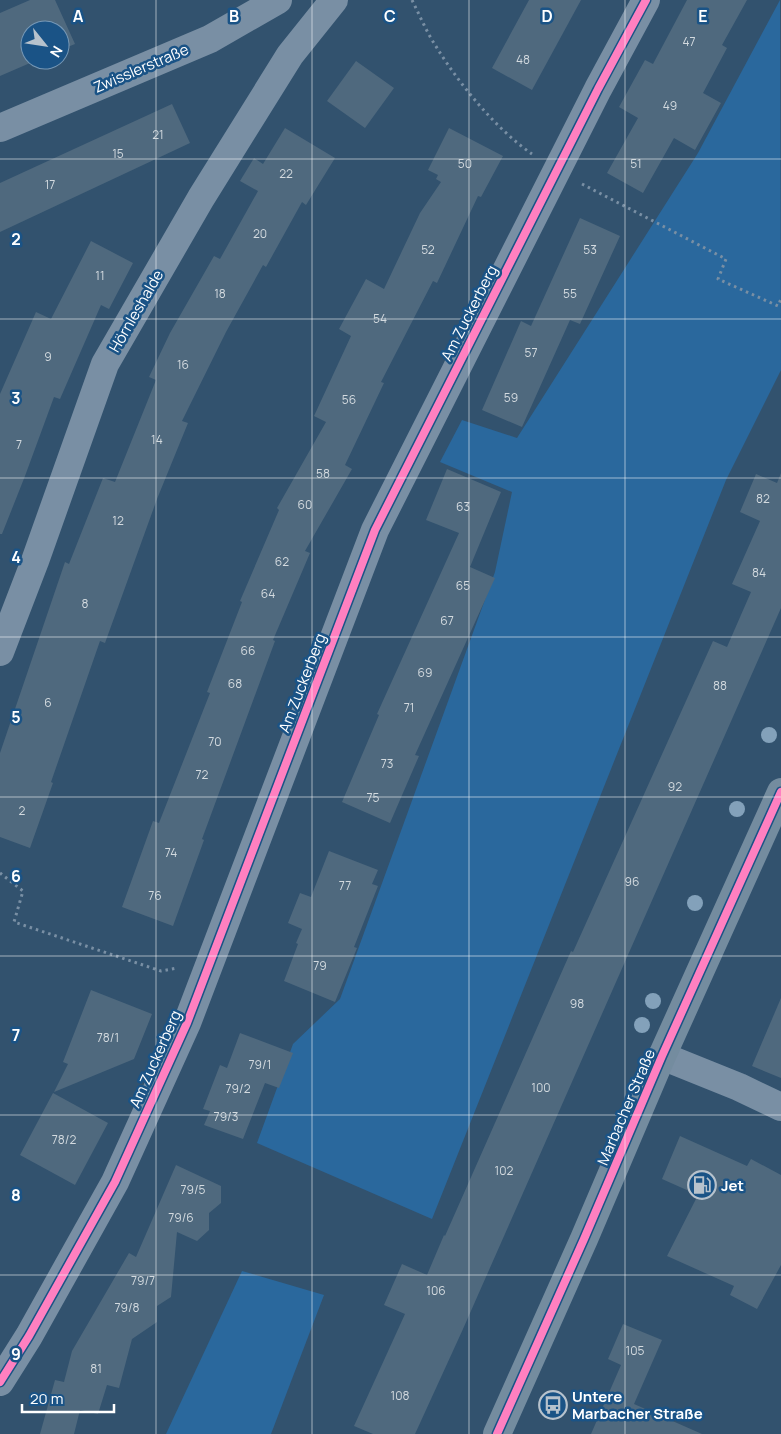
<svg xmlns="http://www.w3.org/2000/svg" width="781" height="1434" font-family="Manrope,sans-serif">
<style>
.green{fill:#2a689d}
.building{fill:#4f697e}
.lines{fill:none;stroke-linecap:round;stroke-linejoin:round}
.path{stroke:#798fa4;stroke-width:3;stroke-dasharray:2.5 4;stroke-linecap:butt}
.minor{stroke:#798fa4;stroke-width:28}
.secondary{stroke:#748c9f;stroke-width:28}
.cycleway-casing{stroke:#1a5386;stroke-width:11}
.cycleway{stroke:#ff80c0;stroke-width:8}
.tree{fill:#83a1ba}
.grid{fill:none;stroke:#fff;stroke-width:1;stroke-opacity:0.55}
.labels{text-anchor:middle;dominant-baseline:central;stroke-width:5;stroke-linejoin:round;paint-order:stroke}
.number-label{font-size:12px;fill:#d3dadf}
.street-label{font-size:15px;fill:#fff;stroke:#1a5386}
.poi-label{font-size:15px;font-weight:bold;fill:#fff;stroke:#1a5386;text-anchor:start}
.grid-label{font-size:16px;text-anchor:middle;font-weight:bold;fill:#fff;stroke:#1a5386;stroke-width:5;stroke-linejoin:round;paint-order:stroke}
</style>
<rect width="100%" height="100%" fill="#32526e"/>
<!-- green -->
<g class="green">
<path d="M780 0 781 370 726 480 432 1219 257 1143 293 1044 340 999 495 572 512 492 440 462 462 420 517 438 698 153Z"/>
<path d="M242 1271 324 1295 271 1434H166Z"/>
</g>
<!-- building -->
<g class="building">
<path d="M30 0H55L75 44 60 50V30H30V60H37L0 76V13Z"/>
<path d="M529 0H581L532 90 492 68Z"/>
<path d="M687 0H747L722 45 727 48 703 93 721 103 695 150 674 138 643 193 607 173 638 118 619 107 645 60 653 64Z"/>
<path d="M356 61 394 88 365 128 327 101Z"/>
<path d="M172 104 190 143 0 232V183Z"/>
<path d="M285 128 335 158 306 205 302 202 266 267 263 265 226 332 182 421 188 423 157 499 105 643 100 641 51 782 53 783 30 848 0 837V753L65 562 69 564 103 478 115 482 156 380 149 377 170 333 214 256 220 259 258 191 240 181 254 158 263 164Z"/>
<path d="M449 128 503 156 481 197 478 196 437 283 433 281 381 382 384 383 345 465 352 469 305 551 310 553 273 640 275 641 202 839 204 840 173 926 122 907 153 821 159 823 210 693 207 692 242 602 240 601 279 510 277 508 326 422 314 416 351 336 339 329 366 279 384 289 420 213 441 182 436 179 438 175 428 170Z"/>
<path d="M580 218 620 236 580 324 570 320 522 427 482 410 521 321 531 326Z"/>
<path d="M91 241 133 263 109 309 101 305 60 399 54 397 25 476 2 534H0V394L36 312 51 319Z"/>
<path d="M447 469 501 492 470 567 495 578 415 755 419 756 390 823 342 802 379 715 377 714 459 533 426 520Z"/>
<path d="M781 473V608L463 1329 415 1434H373L354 1426 405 1314 384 1305 402 1264 427 1275 444 1235 445 1236 571 951 573 952 713 641 727 647 751 592 732 584 760 521 740 512 756 474 777 483Z"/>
<path d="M329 851 378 870 372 884 378 886 354 947 357 948 335 1002 284 981 298 944 296 943 302 929 288 923 300 893 311 897Z"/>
<path d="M91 990 152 1014 134 1059 54 1092 68 1064 63 1062Z"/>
<path d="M781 998V1078L752 1066Z"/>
<path d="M240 1033 293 1053 279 1088 265 1083 243 1139 204 1125 210 1111 203 1109 220 1065 227 1068Z"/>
<path d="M53 1093 108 1123 75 1185 20 1155Z"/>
<path d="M680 1136 747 1166 751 1159 781 1175V1265L757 1309 730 1295 734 1286 667 1256 698 1195 662 1179Z"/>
<path d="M176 1165 221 1186V1203L209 1213V1230L197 1241 177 1232 171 1297 157 1306V1322L132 1339 119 1388 107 1385 98 1414 80 1410 74 1434H40L55 1380 64 1382 72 1351 129 1253 136 1257Z"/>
<path d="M623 1324 662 1340 634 1404 702 1434H591L621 1365 608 1359Z"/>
</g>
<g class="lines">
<!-- path -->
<g class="path">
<path d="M412 0C420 16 427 33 437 48 460 85 496 129 532 154"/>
<path d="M582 184 726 259 718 279 778 306 781 299"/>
<path d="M0 873 23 891 14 922 161 971 177 968"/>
</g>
<!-- minor -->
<g class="minor">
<path d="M0 128 210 39 278 0"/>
<path d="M0 652 35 561 105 364 201 198 290 55 334 0"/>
<path d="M662 1056 739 1087 781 1107"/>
<path d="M0 1382 29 1336 115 1182 187 1023 375 530 598 89 646 0"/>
</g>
<!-- secondary -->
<path class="secondary" d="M497 1434 584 1239 662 1056 781 792"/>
<defs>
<g id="cycleway">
<path d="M0 1382 29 1336 115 1182 187 1023 375 530 598 89 646 0"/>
<path d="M497 1434 584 1239 662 1056 781 792"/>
</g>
</defs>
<!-- cycleway casing -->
<use href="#cycleway" class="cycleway-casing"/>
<!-- cycleway -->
<use href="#cycleway" class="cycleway"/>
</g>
<!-- trees -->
<g class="tree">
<circle cx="769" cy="735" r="8"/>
<circle cx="737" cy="809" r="8"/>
<circle cx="695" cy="903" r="8"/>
<circle cx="653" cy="1001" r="8"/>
<circle cx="642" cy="1025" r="8"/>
</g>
<!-- grid -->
<path class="grid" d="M156 0V1434M312 0V1434M469 0V1434M625 0V1434M0 159H781M0 319H781M0 478H781M0 637H781M0 797H781M0 956H781M0 1115H781M0 1275H781"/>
<!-- icons -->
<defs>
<symbol id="fuel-ring" viewBox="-11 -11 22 22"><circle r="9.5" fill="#1a5386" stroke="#b7c2cc" stroke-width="1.5"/><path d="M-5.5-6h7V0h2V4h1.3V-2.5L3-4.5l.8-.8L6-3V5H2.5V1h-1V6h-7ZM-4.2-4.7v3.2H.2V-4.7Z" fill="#b7c2cc"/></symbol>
<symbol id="bus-ring" viewBox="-11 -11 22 22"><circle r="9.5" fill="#1a5386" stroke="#b7c2cc" stroke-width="1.5"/><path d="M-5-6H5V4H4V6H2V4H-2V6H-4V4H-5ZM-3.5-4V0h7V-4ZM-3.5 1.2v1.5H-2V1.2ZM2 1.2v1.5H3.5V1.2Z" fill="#b7c2cc"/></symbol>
</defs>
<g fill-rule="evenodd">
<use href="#fuel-ring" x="686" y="1169" width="32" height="32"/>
<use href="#bus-ring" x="537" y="1389" width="32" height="32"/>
</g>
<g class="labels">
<!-- number labels -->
<g class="number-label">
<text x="689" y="41">47</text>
<text x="523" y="59">48</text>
<text x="670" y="105">49</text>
<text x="158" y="134">21</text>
<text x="118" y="153">15</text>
<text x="465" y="163">50</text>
<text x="636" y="163">51</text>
<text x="286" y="173">22</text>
<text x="50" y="184">17</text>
<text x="260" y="233">20</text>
<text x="428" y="249">52</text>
<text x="590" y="249">53</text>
<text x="100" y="275">11</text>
<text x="220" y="293">18</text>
<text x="570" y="293">55</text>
<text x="380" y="318">54</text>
<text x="531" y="352">57</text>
<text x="48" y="356">9</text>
<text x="183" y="364">16</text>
<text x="511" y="397">59</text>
<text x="349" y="399">56</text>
<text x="157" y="439">14</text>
<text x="19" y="444">7</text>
<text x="323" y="473">58</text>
<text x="763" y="498">82</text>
<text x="305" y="504">60</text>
<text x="463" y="506">63</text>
<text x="118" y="520">12</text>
<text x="282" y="561">62</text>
<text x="759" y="572">84</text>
<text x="463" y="585">65</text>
<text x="268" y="593">64</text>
<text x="85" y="603">8</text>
<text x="447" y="620">67</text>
<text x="248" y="650">66</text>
<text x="425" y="672">69</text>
<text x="235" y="683">68</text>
<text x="720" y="685">88</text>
<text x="48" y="702">6</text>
<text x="409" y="707">71</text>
<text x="215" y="741">70</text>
<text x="387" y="763">73</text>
<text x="202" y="774">72</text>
<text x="675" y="786">92</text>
<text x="373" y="797">75</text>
<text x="22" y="810">2</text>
<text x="171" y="852">74</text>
<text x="632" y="881">96</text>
<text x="345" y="885">77</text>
<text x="155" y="895">76</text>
<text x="320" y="965">79</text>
<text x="577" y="1003">98</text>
<text x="108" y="1037">78/1</text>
<text x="260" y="1064">79/1</text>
<text x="541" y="1087">100</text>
<text x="238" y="1088">79/2</text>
<text x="226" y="1116">79/3</text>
<text x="64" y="1139">78/2</text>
<text x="504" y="1170">102</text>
<text x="193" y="1189">79/5</text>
<text x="181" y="1217">79/6</text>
<text x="143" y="1280">79/7</text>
<text x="436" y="1290">106</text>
<text x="127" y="1307">79/8</text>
<text x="635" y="1350">105</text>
<text x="96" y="1368">81</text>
<text x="400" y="1395">108</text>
</g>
<!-- street labels -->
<g class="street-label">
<text transform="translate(141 68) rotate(-23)">Zwisslerstraße</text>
<text transform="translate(136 311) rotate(-60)">Hörnleshalde</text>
<text transform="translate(469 313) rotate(-63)">Am Zuckerberg</text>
<text transform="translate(302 683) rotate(-69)">Am Zuckerberg</text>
<text transform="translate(155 1059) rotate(-66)">Am Zuckerberg</text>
<text transform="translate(626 1107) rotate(-67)">Marbacher Straße</text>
</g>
<!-- poi labels -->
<g class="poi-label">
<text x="721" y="1185">Jet</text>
<text x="572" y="1396">Untere<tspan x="572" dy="17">Marbacher Straße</tspan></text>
</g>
</g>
<g class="grid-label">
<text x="78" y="22">A</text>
<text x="234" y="22">B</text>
<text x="390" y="22">C</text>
<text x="547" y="22">D</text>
<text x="703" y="22">E</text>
<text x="16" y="245">2</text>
<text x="16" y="404">3</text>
<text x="16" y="563">4</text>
<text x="16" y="723">5</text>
<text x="16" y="882">6</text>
<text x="16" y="1041">7</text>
<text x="16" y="1201">8</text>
<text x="16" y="1360">9</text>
</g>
<!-- north arrow -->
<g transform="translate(45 45) rotate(120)"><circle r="24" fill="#1a5386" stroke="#7698b6"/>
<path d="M0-4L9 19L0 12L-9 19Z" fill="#b7c2cc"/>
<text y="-8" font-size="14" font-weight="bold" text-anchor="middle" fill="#ffffff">N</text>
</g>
<!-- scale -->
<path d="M22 1404v8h92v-8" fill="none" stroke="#ffffff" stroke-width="2.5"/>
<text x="30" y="1404" font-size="15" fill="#ffffff" stroke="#1a5386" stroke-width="4" paint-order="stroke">20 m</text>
</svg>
